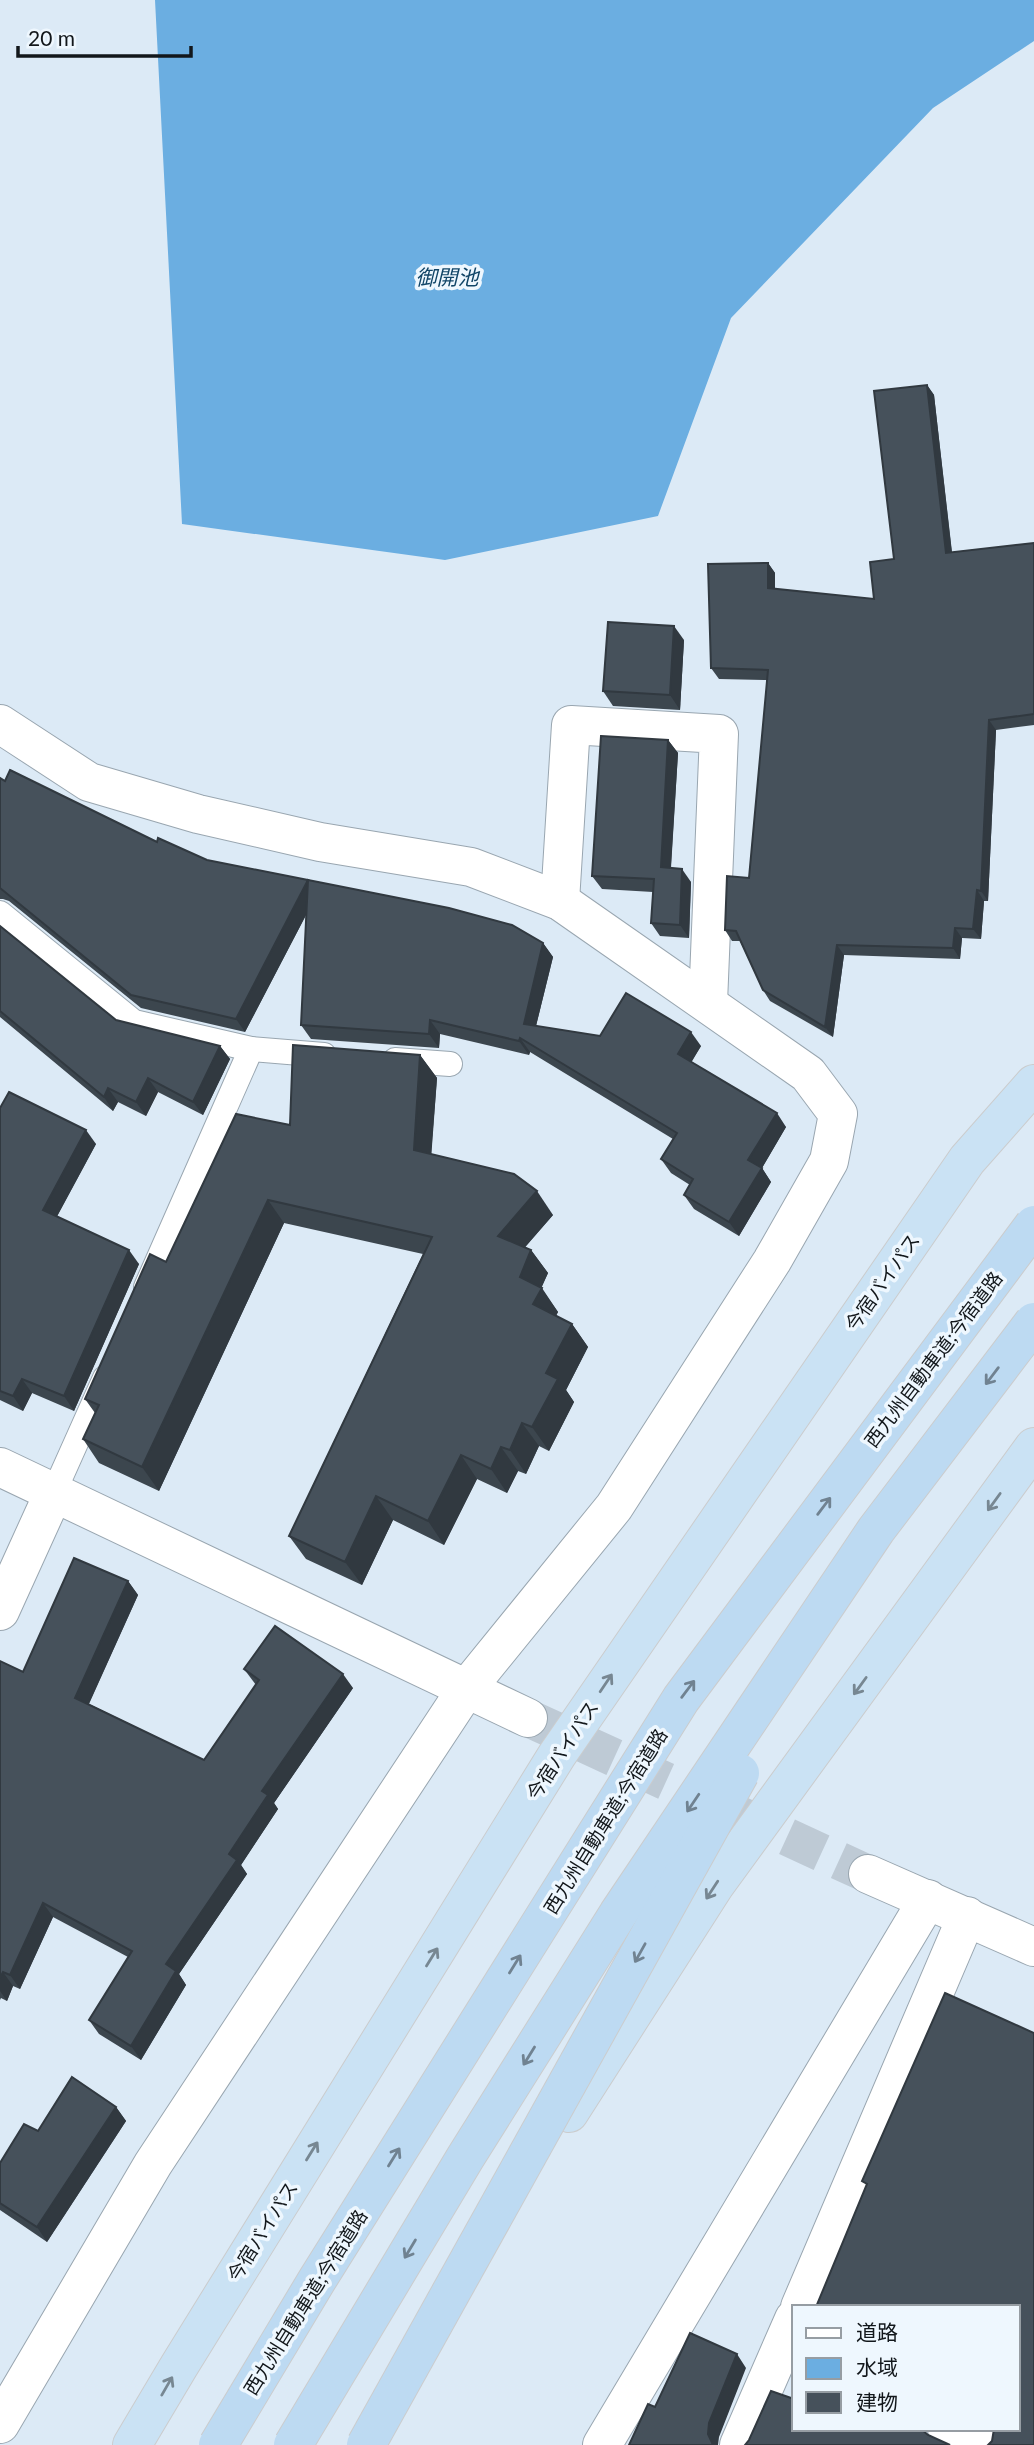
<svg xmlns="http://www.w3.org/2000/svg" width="1034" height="2445" font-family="Lato,'Noto Sans JP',sans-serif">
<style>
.water{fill:#6baee1}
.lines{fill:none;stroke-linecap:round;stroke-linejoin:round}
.tertiary-tunnel{stroke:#becad5;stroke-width:38;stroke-dasharray:38 19;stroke-linecap:butt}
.service-casing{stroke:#99a6b0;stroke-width:26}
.minor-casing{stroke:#99a6b0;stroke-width:40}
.tertiary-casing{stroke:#99a6b0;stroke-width:40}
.trunk-casing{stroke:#cbcccd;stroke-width:40}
.service{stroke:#fff;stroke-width:24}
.minor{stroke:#fff;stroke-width:38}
.tertiary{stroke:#fff;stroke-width:38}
.trunk{stroke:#cae2f4;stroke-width:38}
.motorway-bridge-casing{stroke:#cbcccd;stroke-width:40;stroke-linecap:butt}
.motorway-bridge{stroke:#bddaf2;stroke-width:38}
.wall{fill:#3c464e}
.shaded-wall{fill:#313940}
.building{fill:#46515b;stroke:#313940;stroke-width:2}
.oneway{stroke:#708291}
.oneway2{stroke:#778792}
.labels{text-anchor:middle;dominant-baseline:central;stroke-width:7;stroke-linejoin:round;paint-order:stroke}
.street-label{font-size:19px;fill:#12171b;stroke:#eef7fe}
.water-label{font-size:21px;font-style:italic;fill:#114567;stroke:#eef7fe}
</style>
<rect width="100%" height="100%" fill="#dceaf6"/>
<!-- water -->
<path class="water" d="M155 0H1034V41L933 108 731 318 658 516 445 560 182 524Z"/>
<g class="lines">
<!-- tertiary-tunnel -->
<path class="tertiary-tunnel" d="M528 1718 868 1874"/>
<defs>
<g id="service">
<path d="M0 913 134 1022 251 1049 324 1055"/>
<path d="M395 1060 450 1064"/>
<path d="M146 1287 251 1049"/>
<path d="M54 1492 105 1378"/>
</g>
<g id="minor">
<path d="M0 724 89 782 198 814 320 842 471 867 560 901 808 1074 838 1114 829 1161 772 1261 614 1507 467 1688 153 2164 0 2424"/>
<path d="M560 901 571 725 719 734 708 1003"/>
<path d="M0 1611 54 1492"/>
<path d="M800 2307 967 1916"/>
<path d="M947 2429 982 2445"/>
<path d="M602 2445 928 1899"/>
<path d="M739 2445 794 2319"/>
</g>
<g id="tertiary">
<path d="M0 1467 528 1718"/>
<path d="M868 1874 1034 1947"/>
</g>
<g id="trunk">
<path d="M569 2113 715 1885 1034 1447"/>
<path d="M132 2445 179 2366 557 1755 967 1160 1034 1084"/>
</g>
</defs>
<!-- service casing -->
<use href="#service" class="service-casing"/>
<!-- minor casing -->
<use href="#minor" class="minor-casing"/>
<!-- tertiary casing -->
<use href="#tertiary" class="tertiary-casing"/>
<!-- trunk casing -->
<use href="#trunk" class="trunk-casing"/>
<!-- service -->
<use href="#service" class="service"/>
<!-- minor -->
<use href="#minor" class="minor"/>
<!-- tertiary -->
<use href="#tertiary" class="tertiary"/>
<!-- trunk -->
<use href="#trunk" class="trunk"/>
<defs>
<g id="motorway-bridge">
<path d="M218 2445 317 2280 681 1699 1034 1225"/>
<path d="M293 2445 465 2158 618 1914 876 1530 1034 1322"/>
<path d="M366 2445 740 1773"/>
</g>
</defs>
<!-- motorway-bridge casing -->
<use href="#motorway-bridge" class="motorway-bridge-casing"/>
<!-- motorway-bridge -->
<use href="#motorway-bridge" class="motorway-bridge"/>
</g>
<!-- wall -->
<g class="wall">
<path d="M927 385 934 395 952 552 1034 543V725L996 730 988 901H984L981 939 962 938 960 959 844 955 833 1037 770 1001 763 990 740 941H732L725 930 749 878 767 680 719 679 711 668 768 563 775 573V589L874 599 894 559Z"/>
<path d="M684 640 680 710 613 706 603 691Z"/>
<path d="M668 740 678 753 671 868 691 882 689 938 660 936 651 923 653 892 602 889 592 876Z"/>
<path d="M0 778 5 781 157 842 207 860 543 943 553 957 536 1026 600 1036 701 1046 691 1062 786 1127 762 1168 771 1182 739 1236 694 1209 684 1195 690 1185 671 1173 661 1159 673 1139 530 1052 529 1055 440 1034 439 1048 311 1039 301 1025 306 915 245 1032 141 1008 9 901 3 899H0Z"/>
<path d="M0 926 116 1020 220 1046 230 1059 203 1115 158 1092 146 1116 118 1102 113 1111 0 1017Z"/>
<path d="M420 1055 437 1078 431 1154 553 1215 525 1247 531 1250 548 1273 541 1288 558 1312 556 1316 572 1324 588 1347 566 1390 574 1402 549 1451 539 1446 526 1474 518 1471 507 1493 477 1479 444 1545 393 1520 362 1585 306 1559 289 1536 423 1254 284 1223 159 1491 99 1463 83 1439 95 1413 85 1399 290 1125Z"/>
<path d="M0 1108 96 1144 57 1216 139 1264 74 1411 32 1393 23 1411 0 1400Z"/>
<path d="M128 1581 138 1595 89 1704 204 1760 256 1685 244 1669 353 1688 274 1803 278 1809 241 1865 247 1874 179 1974 186 1985 141 2060 99 2034 89 2020 128 1957 53 1917 20 1989 13 1986 7 2001 1 1998 0 2000V1661L23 1672Z"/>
<path d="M116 2107 126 2121 47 2242 0 2210V2163L38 2131Z"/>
</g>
<!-- shaded-wall -->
<g class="shaded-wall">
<path d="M927 385 934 395 953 563 946 553Z"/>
<path d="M768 563 775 573V598L768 588Z"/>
<path d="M674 626 684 640 680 710 670 695Z"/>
<path d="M989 720 996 730 988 901 981 891Z"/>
<path d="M668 740 678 753 670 880 661 867Z"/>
<path d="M682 869 691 882 689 938 680 925Z"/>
<path d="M308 880 317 894 245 1032 236 1019Z"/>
<path d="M977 890 984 901 981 939 973 929Z"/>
<path d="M955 928 962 938 960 959 953 948Z"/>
<path d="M543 943 553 957 533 1038 524 1024Z"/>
<path d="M837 945 844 955 833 1037 825 1027Z"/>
<path d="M430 1020 440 1034 439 1048 429 1034Z"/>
<path d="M691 1032 701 1046 688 1068 678 1054Z"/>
<path d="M520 1038 530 1052 529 1055 519 1041Z"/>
<path d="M220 1046 230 1059 203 1115 193 1102Z"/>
<path d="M420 1055 437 1078 430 1173 414 1150Z"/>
<path d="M148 1078 158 1092 146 1116 136 1102Z"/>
<path d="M108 1088 118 1102 113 1111 104 1097Z"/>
<path d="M777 1113 786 1127 762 1168 771 1182 739 1236 729 1222 748 1160Z"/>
<path d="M86 1130 96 1144 53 1224 43 1210Z"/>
<path d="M537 1191 553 1215 514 1260 498 1236Z"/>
<path d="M268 1200 284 1223 159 1491 142 1467Z"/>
<path d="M129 1250 139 1264 74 1411 64 1396Z"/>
<path d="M531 1250 548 1273 540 1291 542 1288 558 1312 549 1327 533 1304 520 1277Z"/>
<path d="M572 1324 588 1347 566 1390 574 1402 549 1451 532 1427 546 1373Z"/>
<path d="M22 1379 32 1393 23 1411 13 1396Z"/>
<path d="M522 1423 539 1446 526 1474 510 1450Z"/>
<path d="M501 1447 518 1471 507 1493 491 1469Z"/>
<path d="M461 1455 477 1479 444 1545 428 1521Z"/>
<path d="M376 1496 393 1520 362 1585 345 1562Z"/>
<path d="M128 1581 138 1595 85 1712 75 1698Z"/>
<path d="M343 1674 353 1688 274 1803 278 1809 241 1865 247 1874 179 1974 186 1985 141 2060 131 2046 166 1964 229 1854 262 1791Z"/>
<path d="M43 1903 53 1917 20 1989 10 1975Z"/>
<path d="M3 1972 13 1986 7 2001 0 1991V1978Z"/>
<path d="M116 2107 126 2121 47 2242 37 2227Z"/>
<path d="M737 2354 746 2368 719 2437 718 2445H712L708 2434 709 2423Z"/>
</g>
<!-- building -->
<g class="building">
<path d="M927 385 946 553 1034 543V714L989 720 981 891 977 890 973 929 955 928 953 948 837 945 825 1027 763 990 736 931 725 930 727 876 749 878 768 670 711 668 708 564 768 563V588L874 599 870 562 894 559 874 391Z"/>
<path d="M608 622 674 626 670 695 603 691Z"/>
<path d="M601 736 668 740 661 867 682 869 680 925 651 923 654 879 592 876Z"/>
<path d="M10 770 157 842 158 838 207 860 308 880 236 1019 131 995 0 888V778L5 781Z"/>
<path d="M308 880 449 908 512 925 543 943 524 1024 600 1036 626 993 691 1032 678 1054 777 1113 748 1160 762 1168 729 1222 684 1195 693 1179 661 1159 677 1133 520 1038 519 1041 430 1020 429 1034 301 1025Z"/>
<path d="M0 926 116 1020 220 1046 193 1102 148 1078 136 1102 108 1088 104 1097 0 1011Z"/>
<path d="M293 1045 420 1055 414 1150 514 1174 537 1191 498 1236 531 1250 520 1277 542 1288 533 1304 572 1324 546 1373 558 1379 532 1427 522 1423 510 1450 501 1447 491 1469 461 1455 428 1521 376 1496 345 1562 289 1536 432 1237 268 1200 142 1467 83 1439 99 1405 85 1399 150 1254 166 1262 236 1114 290 1125Z"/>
<path d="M9 1092 86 1130 43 1210 129 1250 64 1396 22 1379 13 1396 0 1391V1108Z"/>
<path d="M74 1558 128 1581 75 1698 204 1760 259 1680 244 1669 275 1626 343 1674 262 1791 268 1795 229 1854 237 1860 166 1964 176 1971 131 2046 89 2020 132 1951 43 1903 10 1975 3 1972 0 1978V1661L23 1672Z"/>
<path d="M945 1993 1034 2033V2445H988L992 2441 994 2429H1018V2307H816L867 2184 862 2181Z"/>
<path d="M72 2077 116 2107 37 2227 0 2203V2163L24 2124 38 2131Z"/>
<path d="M690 2333 737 2354 709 2423 708 2434 713 2445H629L648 2404 655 2407Z"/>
<path d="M771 2391 794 2399V2429H921L928 2435 950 2445H745L749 2440Z"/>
</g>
<!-- one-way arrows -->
<defs><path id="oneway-shaft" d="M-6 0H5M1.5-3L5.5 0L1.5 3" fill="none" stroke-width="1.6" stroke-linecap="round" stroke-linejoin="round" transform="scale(1.75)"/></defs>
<g class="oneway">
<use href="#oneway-shaft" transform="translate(992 1376) rotate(127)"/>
<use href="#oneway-shaft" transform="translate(824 1506) rotate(-53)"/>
<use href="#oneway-shaft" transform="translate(688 1689) rotate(-53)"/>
<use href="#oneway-shaft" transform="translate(693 1803) rotate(124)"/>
<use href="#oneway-shaft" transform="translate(640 1953) rotate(119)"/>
<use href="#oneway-shaft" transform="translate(515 1964) rotate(-58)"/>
<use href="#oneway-shaft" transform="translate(529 2056) rotate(122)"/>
<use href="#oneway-shaft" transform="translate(394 2157) rotate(-58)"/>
<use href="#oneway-shaft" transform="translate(410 2249) rotate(121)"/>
</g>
<g class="oneway2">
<use href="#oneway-shaft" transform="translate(994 1502) rotate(126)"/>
<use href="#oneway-shaft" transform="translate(606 1683) rotate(-56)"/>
<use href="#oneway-shaft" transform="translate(860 1686) rotate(126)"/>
<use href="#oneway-shaft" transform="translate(712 1890) rotate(123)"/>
<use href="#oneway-shaft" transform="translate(432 1957) rotate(-58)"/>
<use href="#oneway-shaft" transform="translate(312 2151) rotate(-58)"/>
<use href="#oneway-shaft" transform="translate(167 2386) rotate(-60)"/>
</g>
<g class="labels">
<!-- street labels -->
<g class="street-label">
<text transform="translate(882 1282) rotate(-55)">今宿バイパス</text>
<text transform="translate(933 1359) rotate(-53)">西九州自動車道;今宿道路</text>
<text transform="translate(562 1750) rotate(-57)">今宿バイパス</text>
<text transform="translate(605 1821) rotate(-58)">西九州自動車道;今宿道路</text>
<text transform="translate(262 2231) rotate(-58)">今宿バイパス</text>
<text transform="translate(305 2302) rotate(-58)">西九州自動車道;今宿道路</text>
</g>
<!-- water labels -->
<g class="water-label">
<text x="447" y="276">御開池</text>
</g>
</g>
<!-- legend -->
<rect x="792" y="2305" width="228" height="126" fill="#eef7fe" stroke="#969da3" stroke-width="2"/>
<rect x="806" y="2328" width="35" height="10" fill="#ffffff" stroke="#969da3" stroke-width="2"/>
<text x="856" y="2340" font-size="21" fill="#12171b">道路</text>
<rect x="806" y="2358" width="35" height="21" fill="#6baee1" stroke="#969da3" stroke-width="2"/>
<text x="856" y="2375" font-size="21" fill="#12171b">水域</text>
<rect x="806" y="2392" width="35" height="21" fill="#46515b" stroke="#969da3" stroke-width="2"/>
<text x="856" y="2410" font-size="21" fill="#12171b">建物</text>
<!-- scale -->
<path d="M18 46v10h173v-10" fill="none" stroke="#12171b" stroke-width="3.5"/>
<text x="28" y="46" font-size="21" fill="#12171b" stroke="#eef7fe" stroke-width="5" paint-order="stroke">20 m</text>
</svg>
